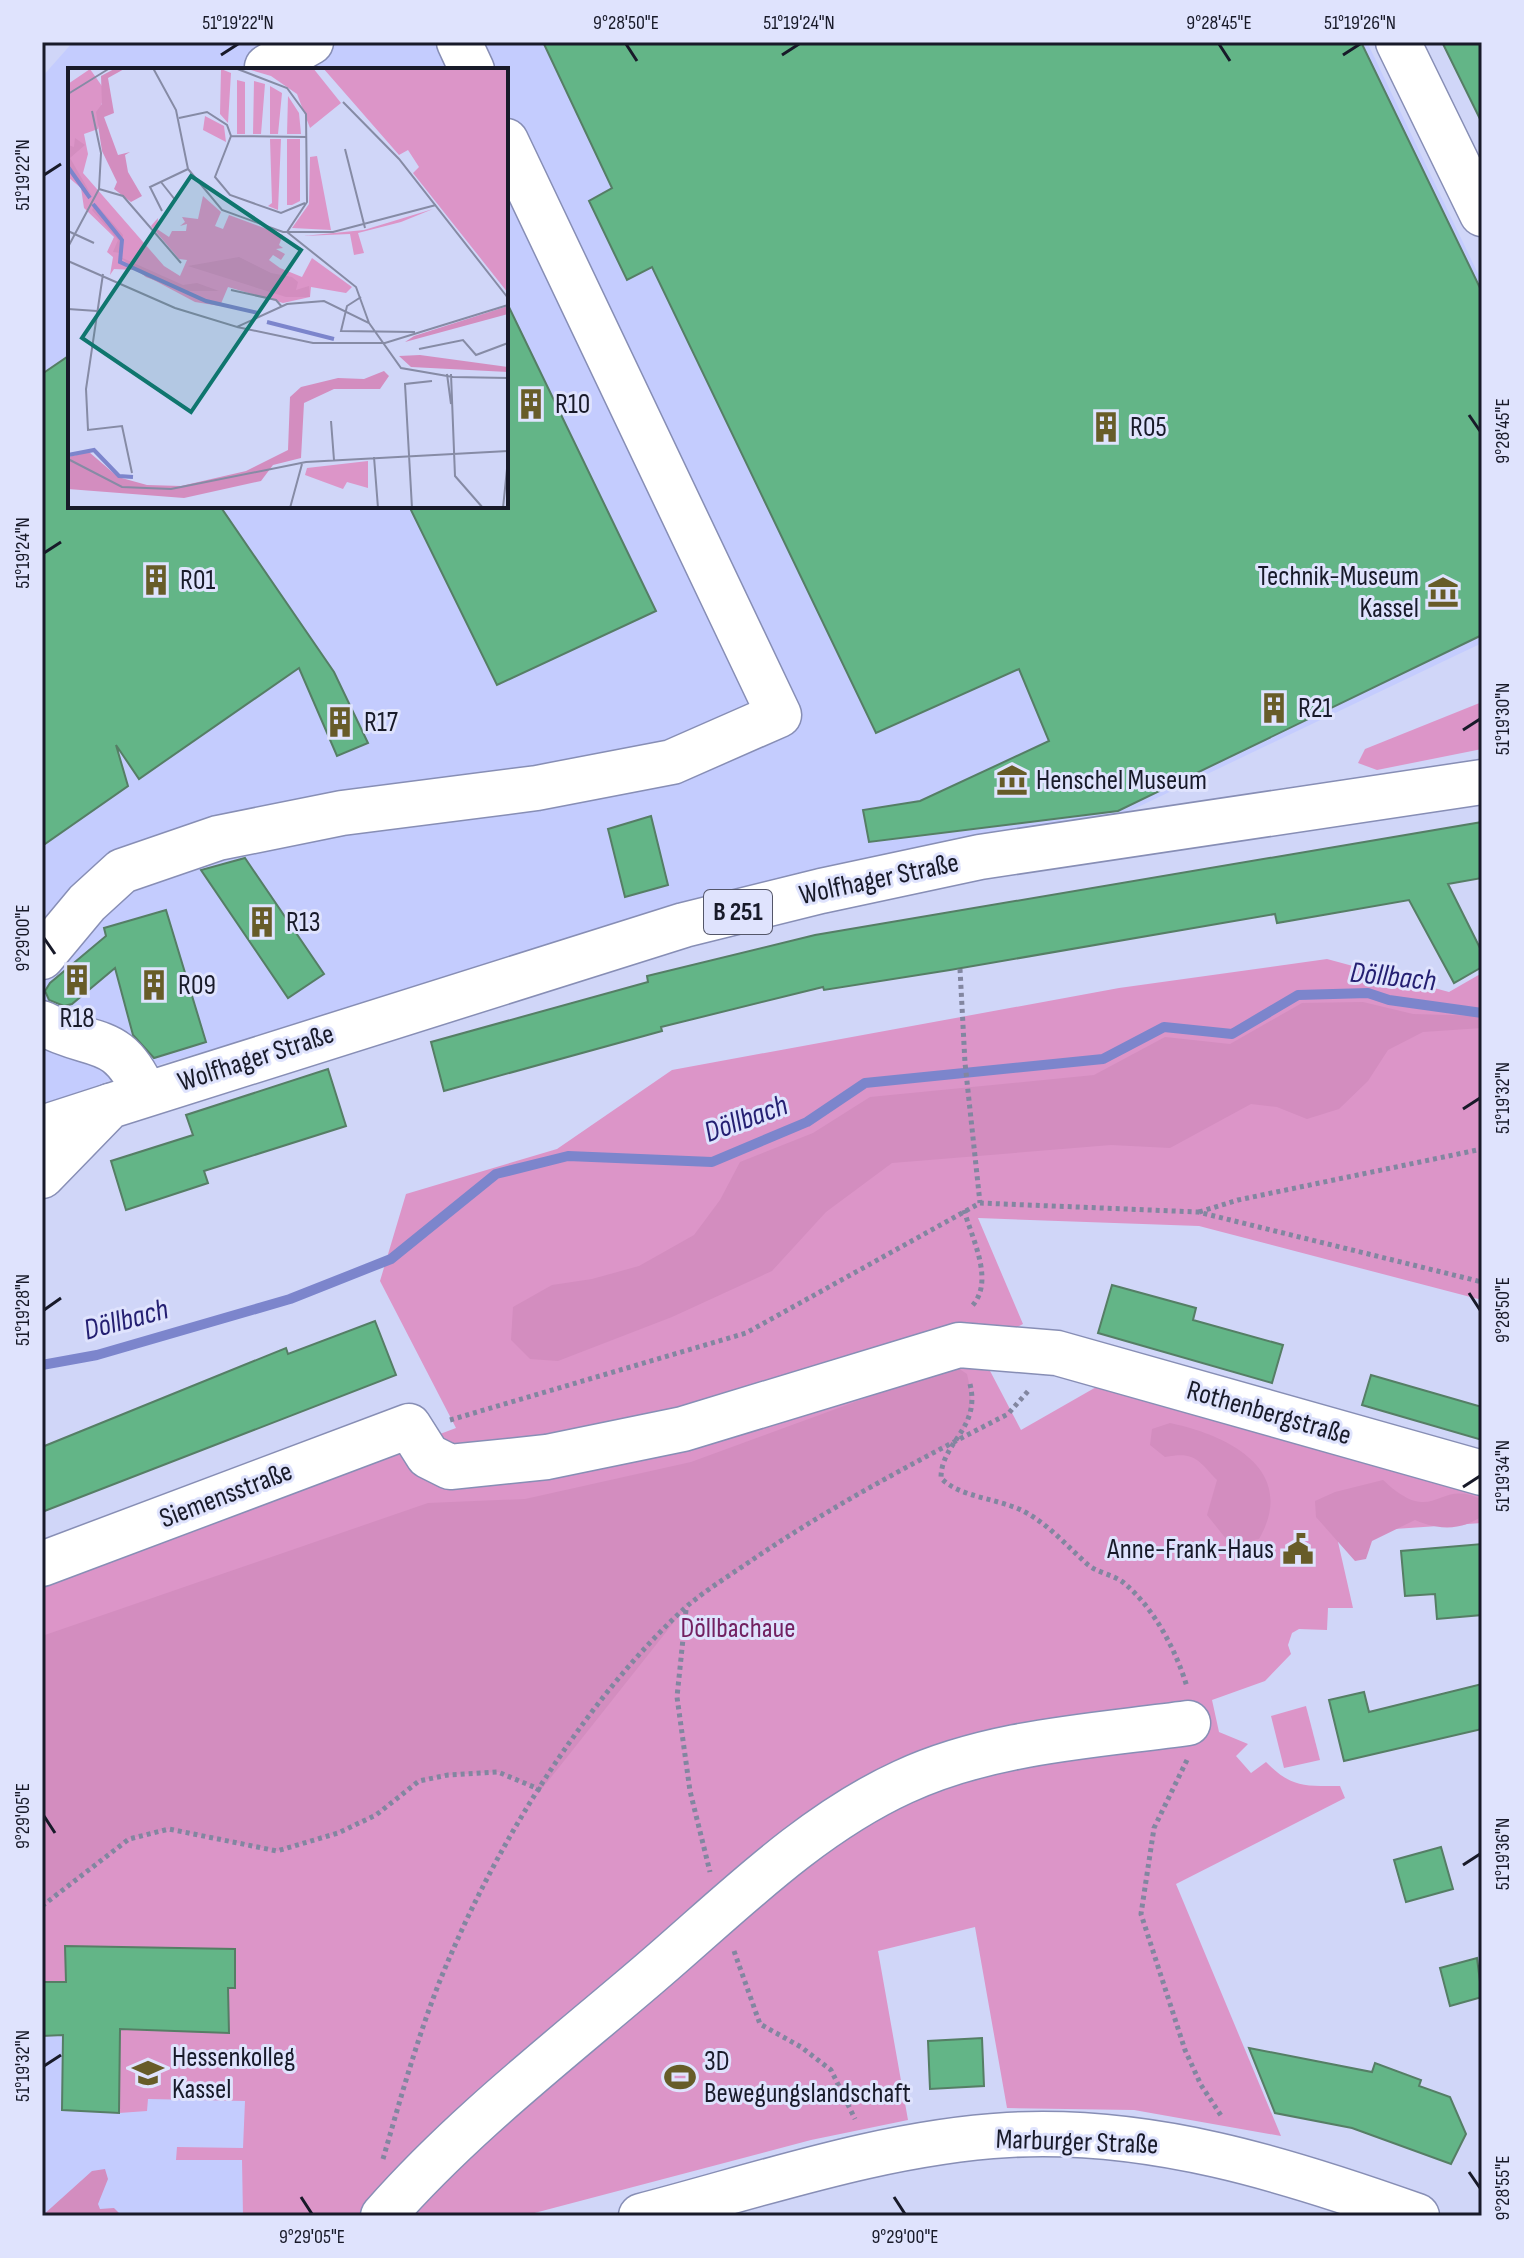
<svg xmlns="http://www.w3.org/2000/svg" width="1524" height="2258" font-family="'Sofia Sans Condensed',sans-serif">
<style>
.built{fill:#c4ccfe;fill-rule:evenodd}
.green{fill:#dc95c8}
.forest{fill:#d38dbf}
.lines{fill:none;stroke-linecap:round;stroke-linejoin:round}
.stream{stroke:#7c85cc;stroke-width:10}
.building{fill:#63b587;stroke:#557e65;stroke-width:2}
.minor-casing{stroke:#878eb5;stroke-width:47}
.major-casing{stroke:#878eb5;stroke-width:47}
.path{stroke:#8286a0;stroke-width:5;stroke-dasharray:4 4;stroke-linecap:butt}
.minor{stroke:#fff;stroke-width:44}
.major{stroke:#fff;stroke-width:44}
.ticks{fill:none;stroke:#181a29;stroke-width:3}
.labels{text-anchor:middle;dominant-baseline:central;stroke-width:6;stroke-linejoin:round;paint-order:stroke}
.shield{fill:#dfe3fd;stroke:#545669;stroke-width:2}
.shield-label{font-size:26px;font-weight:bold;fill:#181a29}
.poi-label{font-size:28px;fill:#181a29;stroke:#dfe3fd;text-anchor:start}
.street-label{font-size:28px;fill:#181a29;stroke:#dfe3fd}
.park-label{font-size:28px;fill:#722161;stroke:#dfe3fd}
.water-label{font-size:30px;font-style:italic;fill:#241f72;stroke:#dfe3fd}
.inset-river{fill:none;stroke:#7c85cc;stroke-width:4}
.inset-road{fill:none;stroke:#868ba5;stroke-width:2}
.view{fill:#0f766e;fill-opacity:0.15;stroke:#0f766e;stroke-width:4}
.inset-edge{fill:none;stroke:#181a29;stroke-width:4}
.neatline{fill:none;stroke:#181a29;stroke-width:3}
.ticks-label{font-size:20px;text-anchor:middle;fill:#181a29}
</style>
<rect width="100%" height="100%" fill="#d0d6f8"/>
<!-- built -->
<g class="built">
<path d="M73 42H1367L1482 282V643L1117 817 321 1018 127 1074 42 1107V77ZM70 70H506V506H70Z"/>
<path d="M256 1913 250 2216H42V1930Z"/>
</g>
<!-- green -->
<g class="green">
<path d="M1482 702V749L1377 770 1358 763 1365 749Z"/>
<path d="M1327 959 1449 992 1482 973V1300L1199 1226 978 1218 1023 1324 978 1348 1021 1430 1105 1382 1482 1491V1523L1336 1533 1353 1608H1328L1327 1630 1299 1629 1292 1633 1288 1645 1291 1654 1265 1681 1212 1700 1219 1732 1248 1744 1236 1756 1251 1773 1266 1762C1292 1788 1304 1786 1340 1786L1345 1798 1176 1884 1281 2136 1134 2110 1007 2108 975 1927 878 1951 908 2120 811 2140 523 2216H243L242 2160H176L177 2147 243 2148 245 2101 148 2099 147 2111 119 2113 120 2029 229 2033 228 1988H235V1949L66 1947V1982H42V1583L456 1428 380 1281 406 1194 557 1149 672 1070 1119 988Z"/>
<path d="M1306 1706 1320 1760 1284 1768 1271 1716Z"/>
</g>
<!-- forest -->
<g class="forest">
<path d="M1363 1002 1413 1014 1482 1016V1028L1423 1032 1388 1050 1368 1081 1339 1109 1307 1119 1277 1107 1251 1104 1170 1148 1111 1145 892 1163 826 1212 772 1271 672 1317 558 1361 530 1359 511 1340 513 1307 552 1285 592 1279 639 1266 694 1235 720 1200 740 1162 813 1133 870 1097 1094 1075 1165 1037 1230 1044 1302 1003Z"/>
<path d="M958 1368 967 1374C973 1399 972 1416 959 1439L797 1530 686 1607 541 1790 498 1772 448 1775 419 1781 376 1815 338 1833 277 1851 169 1829 129 1839 42 1906V1636L428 1503 525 1499 691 1462 945 1369Z"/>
<path d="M1170 1423C1227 1435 1299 1469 1259 1539L1231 1545 1207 1515 1217 1480C1198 1460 1195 1451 1165 1457L1150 1445 1152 1429Z"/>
<path d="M1383 1480C1436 1530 1437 1476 1482 1500V1516C1461 1531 1438 1530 1415 1520L1372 1541 1366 1559 1355 1561 1316 1517 1315 1501 1335 1492Z"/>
<path d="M105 2169 108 2179 98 2204 100 2209 114 2208 122 2216H42L92 2171Z"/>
</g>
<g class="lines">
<!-- stream -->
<path class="stream" d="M42 1365 97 1355 290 1299 391 1259 496 1174 568 1156 712 1162 807 1122 865 1083 1103 1059 1164 1027 1232 1034 1298 995 1368 993 1389 1000 1482 1013"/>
</g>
<!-- building -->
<g class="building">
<path d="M543 42H1361L1482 292V635L1118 811 869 842 863 810 920 801 1049 741 1019 669 876 733 652 267 627 280 589 201 612 188Z"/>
<path d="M1442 42H1482V123Z"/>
<path d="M506 301 656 611 497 685 409 506H506Z"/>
<path d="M70 355V506H220L334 672 368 743 337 756 299 668 139 779 116 745 128 786 42 846V374Z"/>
<path d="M651 816 668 885 625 897 608 829Z"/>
<path d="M1482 822V878L1448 884 1482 952V967L1454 983 1409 900 1277 923 1275 914 950 970 824 990 823 987 661 1027 662 1031 444 1091 431 1042 648 982 647 976 815 935Z"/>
<path d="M245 858 324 974 288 998 201 870Z"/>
<path d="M166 910 206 1042 154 1058 133 1035 115 968 72 1004 64 1006 49 1000 45 991 50 983 106 936 104 928Z"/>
<path d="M328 1069 346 1126 204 1171 208 1183 126 1210 111 1161 193 1135 186 1115Z"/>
<path d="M1112 1285 1196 1308 1193 1320 1283 1345 1272 1383 1098 1333Z"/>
<path d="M375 1321 396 1375 42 1512V1447L286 1348 288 1354Z"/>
<path d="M1371 1375 1482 1407V1440L1362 1405Z"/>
<path d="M1482 1544V1615L1437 1619 1435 1594 1405 1596 1401 1551Z"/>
<path d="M1482 1684V1729L1344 1761 1329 1700 1364 1692 1369 1712Z"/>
<path d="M1441 1847 1453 1889 1406 1902 1394 1860Z"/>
<path d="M65 1946 235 1949V1988H228L229 2033 120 2029 119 2113 62 2110 63 2035 42 2036V1982H66Z"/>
<path d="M1477 1958 1482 1997 1450 2006 1440 1968Z"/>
<path d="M982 2038 984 2086 930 2089 928 2041Z"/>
<path d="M1249 2048 1372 2072 1375 2063 1421 2080 1419 2086 1450 2097 1466 2134 1451 2164 1352 2128 1275 2113Z"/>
</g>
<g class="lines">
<defs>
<g id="minor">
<path d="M459 42 472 70"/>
<path d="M1398 42 1482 214"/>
<path d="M267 67 311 42"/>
<path d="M42 957 87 903 122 871 218 838 342 813 537 788 672 762 779 715 506 141"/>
<path d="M42 1023C93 1051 117 1030 145 1094"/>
<path d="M42 1128 110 1106"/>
<path d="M42 1564 409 1426 428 1456 450 1467 547 1457 683 1429 959 1345 1057 1353 1482 1473"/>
<path d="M383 2216C461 2127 558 2052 648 1975 728 1907 807 1826 903 1782 991 1741 1094 1736 1188 1723"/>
<path d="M641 2216C760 2185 884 2142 1008 2135 1150 2127 1285 2169 1417 2216"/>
</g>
<path id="major" d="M42 1176 110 1106 684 925 821 891 980 857 1482 782"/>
</defs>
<!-- minor casing -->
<use href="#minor" class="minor-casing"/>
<!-- major casing -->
<use href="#major" class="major-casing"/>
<!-- path -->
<g class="path">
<path d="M960 969 965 1063 980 1203"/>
<path d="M964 1210C972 1239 995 1281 972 1306"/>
<path d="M1199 1212 1238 1200 1482 1149"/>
<path d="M970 1384C981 1429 941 1442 941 1478 960 1498 999 1498 1025 1512 1049 1525 1066 1545 1086 1563 1096 1573 1113 1574 1124 1583 1154 1608 1176 1650 1187 1687"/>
<path d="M450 1420 746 1333 980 1203 1198 1212 1482 1282"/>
<path d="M686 1610 677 1697 690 1791 710 1872"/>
<path d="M1187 1760 1154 1828 1141 1914 1185 2050 1201 2085 1222 2117"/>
<path d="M42 1906 129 1839 169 1829 277 1851 338 1833 376 1815 419 1781 448 1775 498 1772 541 1790"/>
<path d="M734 1951 760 2024 801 2047 831 2070 855 2119"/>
<path d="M383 2159C403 2090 423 2017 452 1952 504 1832 589 1696 686 1607 707 1589 732 1574 755 1558 835 1504 922 1458 1008 1414L1030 1389"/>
</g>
<!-- minor -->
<use href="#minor" class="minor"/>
<!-- major -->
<use href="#major" class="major"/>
</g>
<!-- ticks -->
<path class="ticks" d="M626 44 637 61M1219 44 1230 61M221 55 238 44M782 55 799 44M1343 55 1360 44M44 175 61 164M1469 415 1480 431M44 553 61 542M1463 730 1480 719M44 938 55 954M1463 1109 1480 1098M1469 1293 1480 1310M44 1310 61 1298M1463 1487 1480 1476M44 1816 55 1833M1463 1865 1480 1854M44 2066 61 2055M1469 2172 1480 2188M301 2197 312 2214M894 2197 905 2214"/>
<!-- icons -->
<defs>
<symbol id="building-bare" viewBox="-9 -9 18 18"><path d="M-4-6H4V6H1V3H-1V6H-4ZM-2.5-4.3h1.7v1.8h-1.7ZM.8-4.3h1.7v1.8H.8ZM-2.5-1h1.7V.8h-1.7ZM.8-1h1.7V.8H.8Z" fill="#675c28" stroke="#dfe3fd" stroke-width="2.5" paint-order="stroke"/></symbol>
<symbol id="museum-bare" viewBox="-9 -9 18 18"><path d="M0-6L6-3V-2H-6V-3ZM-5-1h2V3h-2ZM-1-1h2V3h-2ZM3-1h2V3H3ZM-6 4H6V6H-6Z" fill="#675c28" stroke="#dfe3fd" stroke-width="2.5" paint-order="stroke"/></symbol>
<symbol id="civic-bare" viewBox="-9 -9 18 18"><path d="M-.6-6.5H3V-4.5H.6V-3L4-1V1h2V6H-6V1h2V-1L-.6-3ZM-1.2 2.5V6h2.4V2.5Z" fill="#675c28" stroke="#dfe3fd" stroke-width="2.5" paint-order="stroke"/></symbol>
<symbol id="school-bare" viewBox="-9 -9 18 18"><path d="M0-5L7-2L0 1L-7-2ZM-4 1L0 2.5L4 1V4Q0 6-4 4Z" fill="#675c28" stroke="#dfe3fd" stroke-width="2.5" paint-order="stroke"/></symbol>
<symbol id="stadium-bare" viewBox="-9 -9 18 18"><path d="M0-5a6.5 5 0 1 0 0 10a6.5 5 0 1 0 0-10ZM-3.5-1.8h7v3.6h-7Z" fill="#675c28" stroke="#dfe3fd" stroke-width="2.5" paint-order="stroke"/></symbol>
</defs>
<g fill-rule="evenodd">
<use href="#building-bare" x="509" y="382" width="44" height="44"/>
<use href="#building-bare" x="1084" y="405" width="44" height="44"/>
<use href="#building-bare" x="134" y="558" width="44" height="44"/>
<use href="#museum-bare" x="1421" y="570" width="44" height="44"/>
<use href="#building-bare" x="1252" y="686" width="44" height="44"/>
<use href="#building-bare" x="318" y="700" width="44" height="44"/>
<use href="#museum-bare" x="990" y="758" width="44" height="44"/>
<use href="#building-bare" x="240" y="900" width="44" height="44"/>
<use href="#building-bare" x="55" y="958" width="44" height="44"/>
<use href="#building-bare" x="132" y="963" width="44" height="44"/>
<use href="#civic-bare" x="1276" y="1527" width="44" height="44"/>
<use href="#school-bare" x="126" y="2051" width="44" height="44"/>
<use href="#stadium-bare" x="658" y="2055" width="44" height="44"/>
</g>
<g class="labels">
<!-- shield labels -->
<rect class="shield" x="704" y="890" width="68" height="44" rx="6"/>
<g class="shield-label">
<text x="738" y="912">B 251</text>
</g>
<!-- poi labels -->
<g class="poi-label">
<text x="555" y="404">R10</text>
<text x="1130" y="427">R05</text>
<text x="1419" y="576" text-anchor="end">Technik-Museum<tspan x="1419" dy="32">Kassel</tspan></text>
<text x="180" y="580">R01</text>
<text x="1298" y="708">R21</text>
<text x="364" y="722">R17</text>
<text x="1036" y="780">Henschel Museum</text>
<text x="286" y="922">R13</text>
<text x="178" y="985">R09</text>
<text x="77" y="1018" text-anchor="middle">R18</text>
<text x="1274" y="1549" text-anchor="end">Anne-Frank-Haus</text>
<text x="172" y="2057">Hessenkolleg<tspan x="172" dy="32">Kassel</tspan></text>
<text x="704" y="2061">3D<tspan x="704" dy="32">Bewegungslandschaft</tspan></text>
</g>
<!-- street labels -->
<g class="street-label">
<text transform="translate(879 879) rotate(-12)">Wolfhager Straße</text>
<text transform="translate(256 1058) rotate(-18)">Wolfhager Straße</text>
<text transform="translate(1269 1413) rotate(16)">Rothenbergstraße</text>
<text transform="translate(226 1495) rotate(-21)">Siemensstraße</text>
<text transform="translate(1077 2142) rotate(2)">Marburger Straße</text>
</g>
<!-- park labels -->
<g class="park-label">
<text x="738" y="1628">Döllbachaue</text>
</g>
<!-- water labels -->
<g class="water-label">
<text transform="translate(1393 977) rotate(6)">Döllbach</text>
<text transform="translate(746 1119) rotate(-20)">Döllbach</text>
<text transform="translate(126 1320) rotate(-15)">Döllbach</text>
</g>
</g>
<!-- overview -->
<g transform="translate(68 68)">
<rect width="440" height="440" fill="#d0d6f8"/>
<path d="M176 0H245L273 35 242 60 229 26 203 8ZM255 0H440V225L345 105 351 99 340 82 331 87ZM22 1 36 21 30 61 16 66 20 86 15 105 96 198 112 208 119 192 111 191 83 158 90 150 89 161 101 169 104 163H118L119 156 112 158 117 154 114 149 130 151 135 128 153 144 147 158 155 161 161 147 215 167 211 177 215 180 208 181 217 186 213 192 205 187 201 192 212 200 234 209 244 190 284 219 278 225 243 219 242 229 215 235 160 219 152 238 127 234 67 202 46 201 42 207 45 189 39 184 46 169 16 140 13 120 0 109V16ZM153 1 163 5 160 55 152 46ZM169 12 177 14V66H169ZM186 13 197 16 193 66H185ZM202 18 214 25 210 66H202ZM220 28 231 45 233 66H219ZM137 48 156 58 158 74 135 62ZM202 71H213L210 142 200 138 204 135ZM219 71H232V133L224 137H219ZM249 88 263 162 224 160 241 136 242 89ZM365 141 333 154 290 165 296 185 286 187 282 166 235 168 296 162ZM300 393V420L279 414 275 421 237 407 239 400Z" fill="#dc95c8"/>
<path d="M48 0H58L40 10 46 45 36 49 50 87 62 84 57 87 60 104 74 128 63 134 46 121 49 114 34 83 28 44 34 36 33 8ZM7 70 17 77 2 90 24 128 0 98V77L6 79ZM28 136 55 167 53 185 45 184 50 172 24 142ZM50 188 115 217 129 215 151 223H114L78 209ZM171 189 203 205 224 209 230 214 228 222 241 218 242 229H218L120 198ZM440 238V246L337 274 346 268ZM352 287 440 299V304L343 299 331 288ZM316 303 321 308 312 321H266L236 335 233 390 205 397 193 413 116 430 0 421V389L21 384 50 409 79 417 113 418 178 403 220 382 222 329 233 319 270 310 296 311Z" fill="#d38dbf"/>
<path class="inset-river" d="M0 99 22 130M25 136 54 172 52 194 138 233 190 245M199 254 266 271M0 387 26 382 51 408 65 409"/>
<path class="inset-road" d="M85 0 108 42 120 101 154 142 215 164H265L368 137M167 0 219 20 238 46 239 134 219 164M0 26 42 0M275 34 331 91 440 230M111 50 139 44 159 57 163 68 147 109 162 127 213 145 237 135M163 68 239 69M277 81 297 160M93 114 108 133M31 121 55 128 113 195M94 143 82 119 120 101M0 163 26 175M219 164 288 219 301 255M0 179 31 121 33 85 24 43M0 193 107 240 169 259 219 236 256 233 301 255 333 300 385 309 440 310M35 206 18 321 20 362 54 358 64 405M163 222 208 232 214 239M293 229 279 238 273 263 347 264M0 241 29 243M169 259 245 275H317L440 237M351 281 395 272 408 287 440 275M379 306 383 336M383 306 387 408 415 440M263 353 266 392M306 389 310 440M0 391 54 419 103 421 238 394 440 383M222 440 234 396M344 440 337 316 364 313M435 440 440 391"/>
<path class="view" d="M123 108 233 182 123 344 14 270Z"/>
<rect width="440" height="440" class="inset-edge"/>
</g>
<!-- border -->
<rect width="1524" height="2258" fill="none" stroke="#dfe3fd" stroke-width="88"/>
<rect x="44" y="44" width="1436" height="2170" class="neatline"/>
<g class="ticks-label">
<text x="238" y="29">51°19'22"N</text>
<text x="626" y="29">9°28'50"E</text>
<text x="799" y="29">51°19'24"N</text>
<text x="1219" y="29">9°28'45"E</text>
<text x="1360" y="29">51°19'26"N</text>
<text transform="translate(22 175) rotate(-90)" y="7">51°19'22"N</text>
<text transform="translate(1502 431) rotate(-90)" y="7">9°28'45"E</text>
<text transform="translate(22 553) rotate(-90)" y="7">51°19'24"N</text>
<text transform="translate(1502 719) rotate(-90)" y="7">51°19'30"N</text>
<text transform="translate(22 938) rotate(-90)" y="7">9°29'00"E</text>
<text transform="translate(1502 1098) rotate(-90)" y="7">51°19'32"N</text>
<text transform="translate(22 1310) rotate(-90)" y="7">51°19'28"N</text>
<text transform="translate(1502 1310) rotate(-90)" y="7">9°28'50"E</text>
<text transform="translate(1502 1476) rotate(-90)" y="7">51°19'34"N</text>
<text transform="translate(22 1816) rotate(-90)" y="7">9°29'05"E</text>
<text transform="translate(1502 1854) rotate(-90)" y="7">51°19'36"N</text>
<text transform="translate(22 2066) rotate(-90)" y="7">51°19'32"N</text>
<text transform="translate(1502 2188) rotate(-90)" y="7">9°28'55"E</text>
<text x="312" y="2243">9°29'05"E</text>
<text x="905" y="2243">9°29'00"E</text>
</g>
</svg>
